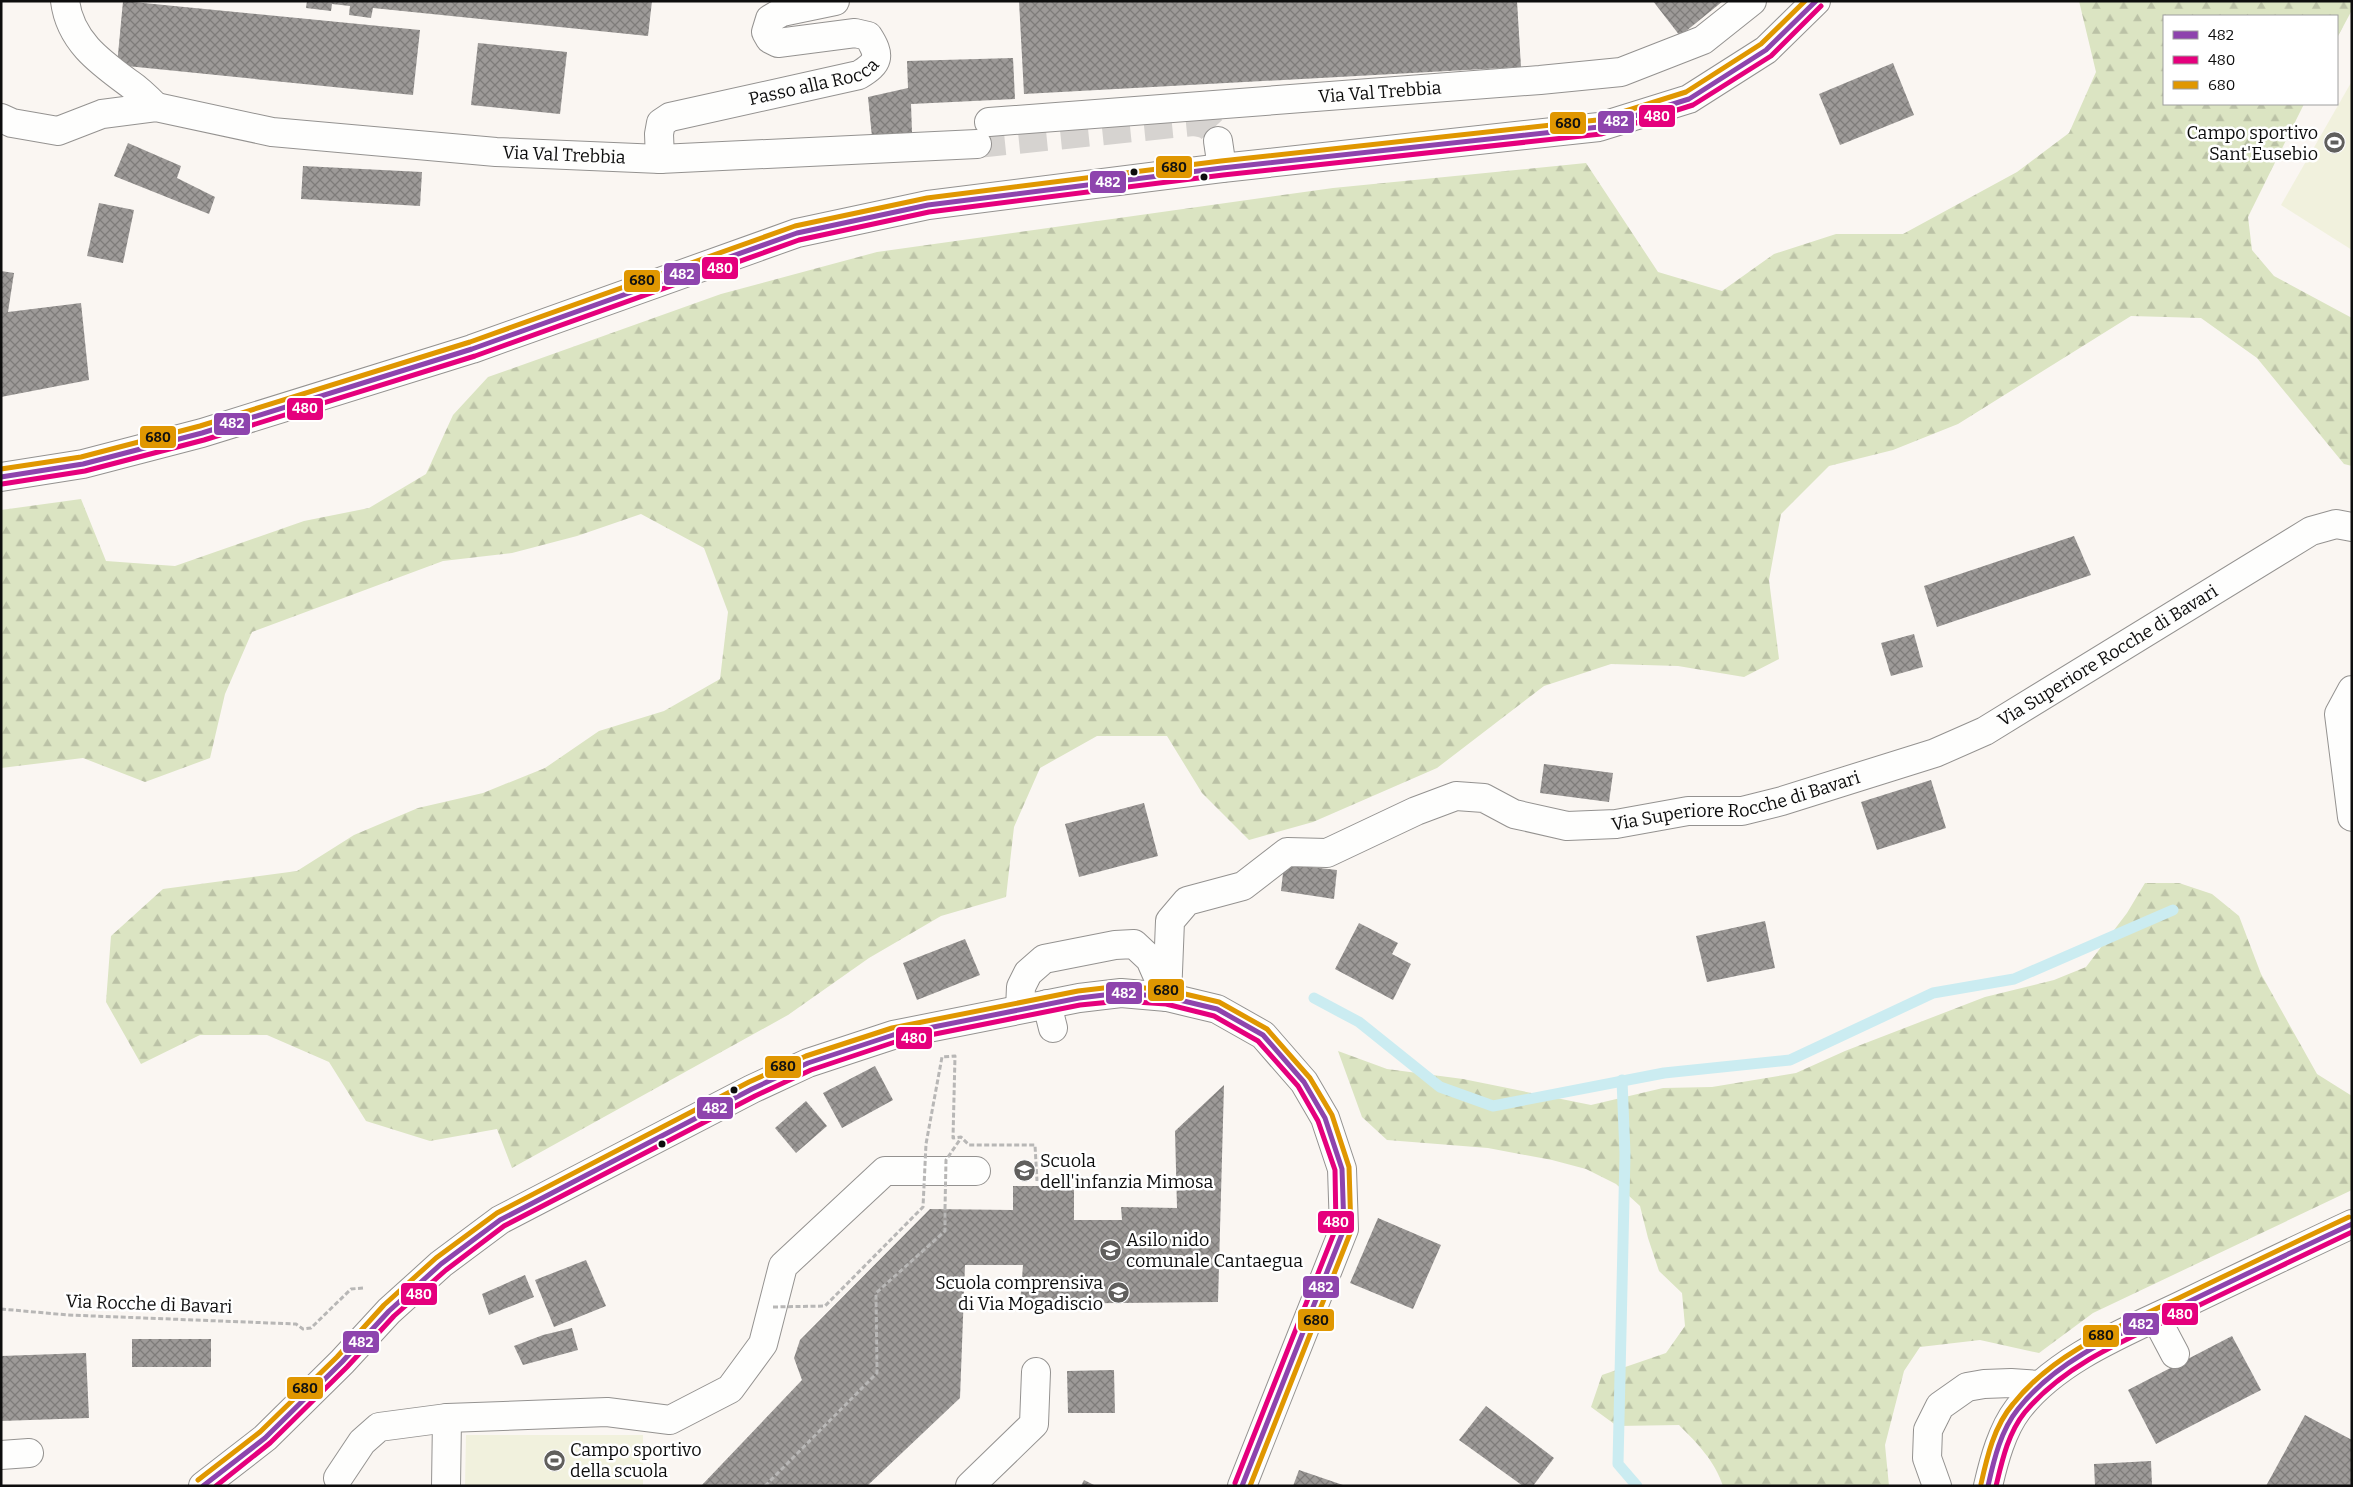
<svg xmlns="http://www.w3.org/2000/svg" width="2353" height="1487" font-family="Bitter,serif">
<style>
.forest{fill:url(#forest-firs)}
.pitch{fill:#f1f1dd}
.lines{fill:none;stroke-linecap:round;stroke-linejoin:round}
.stream{stroke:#cbecf1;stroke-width:11}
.building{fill:url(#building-cross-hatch)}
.minor-tunnel{stroke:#d6d3d0;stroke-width:28;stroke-dasharray:28 14;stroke-linecap:butt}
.minor-casing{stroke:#949290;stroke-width:30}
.path{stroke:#b8b7b6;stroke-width:3;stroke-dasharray:5 2.5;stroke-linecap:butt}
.minor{stroke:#fefefd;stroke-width:28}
.path-bridge{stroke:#b8b7b6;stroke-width:3;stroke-dasharray:5 2.5;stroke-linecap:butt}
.bus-1-casing{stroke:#fff;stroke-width:9}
.bus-2-casing{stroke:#fff;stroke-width:9}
.bus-3-casing{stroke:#fff;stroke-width:9}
.bus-1{stroke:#8e44ad;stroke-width:5}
.bus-2{stroke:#e5007d;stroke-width:5}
.bus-3{stroke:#e09701;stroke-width:5}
.bus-dot{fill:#0d0d0d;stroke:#fff;stroke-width:2}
.labels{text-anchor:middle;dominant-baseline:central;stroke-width:5;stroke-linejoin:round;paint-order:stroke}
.street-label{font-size:18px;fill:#0d0d0d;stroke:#fff}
.poi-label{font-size:18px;fill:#0d0d0d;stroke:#fff;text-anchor:start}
.line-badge{stroke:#fff;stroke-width:2}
.badge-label{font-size:14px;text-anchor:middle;font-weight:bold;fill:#fff}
.pale-badge-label{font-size:14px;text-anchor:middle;font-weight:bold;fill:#111}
</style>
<defs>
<pattern id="forest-firs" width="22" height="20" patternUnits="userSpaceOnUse" patternTransform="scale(1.25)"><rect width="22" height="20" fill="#dbe4c2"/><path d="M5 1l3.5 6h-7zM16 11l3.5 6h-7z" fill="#bbc2a6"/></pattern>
<pattern id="building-cross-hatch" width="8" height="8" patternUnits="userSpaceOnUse" patternTransform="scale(1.25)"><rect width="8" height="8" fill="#9d9a98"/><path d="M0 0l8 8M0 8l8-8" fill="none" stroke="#7e7c7a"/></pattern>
</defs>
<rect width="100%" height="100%" fill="#faf6f2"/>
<!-- forest -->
<g class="forest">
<path d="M2079 1H2352V10L2337 38V16H2164V104H2304L2248 217 2252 250 2274 276 2352 318V466L2344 464 2257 358 2201 318 2131 316 1958 424 1893 450 1829 466 1781 514 1769 580 1779 659 1744 677 1678 666 1611 664 1544 686 1437 768 1313 822 1249 840 1202 793 1167 736H1097L1040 768 1014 827 1006 897 941 916 869 958 788 1015 512 1168 497 1129 430 1141 366 1121 329 1062 267 1035H200L141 1064 106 1002 111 936 163 889 297 871 354 835 418 808 483 793 545 768 599 731 664 711 720 679 728 612 704 548 641 514 577 536 512 553 443 561 252 632 225 694 210 758 145 782 83 758 1 768V510L81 499 106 561 175 566 304 521 369 508 426 474 453 415 488 377 721 294 877 252 1333 188 1586 163 1658 272 1722 291 1774 254 1836 234H1903L2017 172 2069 133 2096 72Z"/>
<path d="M2145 883H2179L2212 894 2239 916 2261 974 2317 1074 2352 1096V1190L2093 1313 2039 1353 1980 1340 1920 1347 1904 1371 1885 1445 1889 1486H1723C1715 1461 1697 1443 1679 1425L1617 1426 1591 1407 1602 1375 1666 1353 1685 1326 1682 1293 1659 1271 1648 1238 1640 1206 1616 1184 1586 1169 1552 1160 1488 1148 1387 1140 1362 1117 1338 1051 1387 1069 1463 1079 1591 1105 1663 1088 1712 1087 1796 1073 1845 1051 1985 997 2054 980 2086 967 2127 913Z"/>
</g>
<!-- pitch -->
<g class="pitch">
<path d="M2352 81V250L2281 205Z"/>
<path d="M466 1435H643V1486H465Z"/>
</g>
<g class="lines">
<!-- stream -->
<g class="stream">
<path d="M1314 998 1359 1022 1440 1087 1493 1106 1664 1073 1790 1060 1933 993 2014 979 2173 910"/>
<path d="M1622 1080 1625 1154 1618 1464 1637 1486"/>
</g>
</g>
<!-- building -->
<g class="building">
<path d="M123 1 420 30 413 95 117 65Z"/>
<path d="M307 1H652L648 36 373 8 371 18 349 15 350 6 332 4 331 11 306 8Z"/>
<path d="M1019 1H1517L1521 67 1024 94Z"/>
<path d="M1653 1H1723L1680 36Z"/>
<path d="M478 43 567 52 560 114 471 105Z"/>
<path d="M1013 58 1015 99 911 104 912 133 872 137 868 97 908 88 907 61Z"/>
<path d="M1893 63 1914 115 1840 145 1819 94Z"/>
<path d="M128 143 181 166 177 178 215 197 209 214 114 176Z"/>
<path d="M303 166 422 172 420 206 301 199Z"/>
<path d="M99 203 134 210 123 263 87 256Z"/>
<path d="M1 271 14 273 8 312 81 303 89 380 1 397Z"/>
<path d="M2074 536 2091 575 1937 627 1924 586Z"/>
<path d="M1914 634 1923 667 1891 676 1881 643Z"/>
<path d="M1544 764 1613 773 1609 802 1540 793Z"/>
<path d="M1931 780 1946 828 1877 850 1861 802Z"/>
<path d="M1144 803 1158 856 1079 877 1065 824Z"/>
<path d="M1284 864 1337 870 1334 899 1281 891Z"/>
<path d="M1765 921 1775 968 1707 982 1696 936Z"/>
<path d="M1359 923 1398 943 1392 954 1411 964 1393 1000 1335 969Z"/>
<path d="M965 939 980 975 917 1000 903 963Z"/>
<path d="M875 1066 893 1100 842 1128 823 1093Z"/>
<path d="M1224 1085 1218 1302 1020 1304 1023 1265H965L960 1398 867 1486H701L802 1380 794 1358 800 1340 930 1209 1013 1210V1186H1074V1220H1122L1121 1207 1177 1208 1175 1131Z"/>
<path d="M806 1101 827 1126 796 1153 775 1128Z"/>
<path d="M1378 1218 1441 1245 1413 1309 1350 1283Z"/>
<path d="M586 1260 606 1306 554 1327 535 1280Z"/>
<path d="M525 1275 534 1297 489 1315 482 1294Z"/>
<path d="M572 1328 578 1350 523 1365 514 1346 543 1335Z"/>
<path d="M2232 1336 2261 1390 2156 1444 2128 1390Z"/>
<rect x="132" y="1339" width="79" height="28"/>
<path d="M86 1353 89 1418 1 1421V1356Z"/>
<path d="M1114 1370 1115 1413H1068L1067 1371Z"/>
<path d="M1486 1406 1554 1458 1533 1486H1523L1459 1440Z"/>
<path d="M2305 1415 2352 1440V1486H2266Z"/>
<path d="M2151 1461 2152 1486H2095L2094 1464Z"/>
<path d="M1299 1470 1343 1485V1486H1293Z"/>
<path d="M1084 1480 1096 1486H1081Z"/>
</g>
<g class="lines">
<!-- minor-tunnel -->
<path class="minor-tunnel" d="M977 144 1193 122C1207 123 1214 128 1218 141"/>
<defs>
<g id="minor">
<path d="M65 1C70 41 100 62 130 84 139 90 148 99 156 107"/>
<path id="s1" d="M1 118 12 123 58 131 102 114 156 107 272 132 496 152 660 159 977 144"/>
<path id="s2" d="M989 122 1540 80 1621 72 1703 40 1752 1"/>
<path d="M1218 141 1222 168"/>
<path id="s3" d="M660 159 659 134 661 123 670 117 859 75C879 63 881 56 868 36L855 33 778 43 770 39 766 32 770 19 782 12 835 1"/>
<path d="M1 477 83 464 202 433 472 349 797 233 928 205 1222 168 1599 127 1689 99 1766 50 1816 1"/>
<path d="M2352 690 2339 714 2352 817"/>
<path id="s4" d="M1167 997 1170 921 1187 901 1243 886 1287 852 1327 853 1416 811 1456 796 1484 798 1514 814 1567 826 1616 824 1688 811H1742L1782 801 1935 753 1985 731 2311 531 2336 524 2352 527"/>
<path d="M1047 1004 1053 1028"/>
<path d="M1020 1009 1021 987 1028 973 1044 959 1115 945 1134 944 1150 959 1164 991"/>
<path d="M2156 1318 2175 1354"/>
<path d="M1 1455 29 1453"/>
<path d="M338 1478 362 1442 379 1427 447 1418 607 1412 670 1420 730 1389 763 1344 783 1266 885 1171H976"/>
<path d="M203 1486 265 1438 342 1362 389 1311 441 1264 500 1220 752 1089 808 1063 893 1035 1079 998 1121 993 1167 997 1217 1009 1263 1035 1304 1082 1325 1118 1342 1169 1344 1229 1242 1486"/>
<path d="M446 1486 447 1418"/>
<path d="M970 1486 1034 1424 1036 1372"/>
<path d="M1937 1486 1927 1458 1928 1430 1940 1406 1967 1387 1984 1384 2011 1383 2039 1385"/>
<path d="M1988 1486C1994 1460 2002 1430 2018 1409 2057 1358 2128 1331 2184 1304 2240 1277 2296 1250 2352 1224"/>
</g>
</defs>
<!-- minor casing -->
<use href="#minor" class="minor-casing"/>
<!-- path -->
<g class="path">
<path d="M1 1309 68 1315 296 1324 303 1329 311 1328 351 1289 363 1288"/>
<path d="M765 1486 877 1373 876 1293 945 1231V1209"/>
</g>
<!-- minor -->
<use href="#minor" class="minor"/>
<!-- path-bridge -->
<g class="path-bridge">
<path d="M945 1209 946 1160 961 1138"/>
<path d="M773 1307 825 1306 923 1207 926 1144 942 1057 955 1056 953 1138 961 1137 969 1145H1035L1037 1181"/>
</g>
<defs>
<g id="bus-1">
<path d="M1 477 83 464 202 433 472 349 797 233 928 205 1222 168 1599 127 1689 99 1766 50 1816 1"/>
<path d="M203 1486 265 1438 342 1362 389 1311 441 1264 500 1220 752 1089 808 1063 893 1035 1079 998 1121 993 1167 997 1217 1009 1263 1035 1304 1082 1325 1118 1342 1169 1344 1229 1242 1486"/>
<path d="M1988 1486C1994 1459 2001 1430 2018 1409 2060 1356 2125 1332 2184 1304 2240 1277 2296 1250 2352 1224"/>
</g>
<g id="bus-2">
<path d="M2 484 85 471 204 440 475 356 799 240 929 212 1223 175 1601 134 1693 105 1771 56 1821 6"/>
<path d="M216 1486 270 1443 347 1367 394 1316 446 1270 504 1226 755 1096 811 1070 895 1042 1080 1005 1121 1001 1166 1004 1214 1016 1258 1041 1298 1086 1318 1121 1335 1170 1336 1228 1235 1483"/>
<path d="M1996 1486C2002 1461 2008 1433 2025 1412 2067 1362 2130 1338 2187 1311 2242 1285 2297 1258 2352 1232"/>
</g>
<g id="bus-3">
<path d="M1 469 81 457 200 426 470 342 795 226 927 198 1221 161 1597 120 1686 92 1761 44 1805 1"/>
<path d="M198 1480 260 1432 337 1357 384 1305 436 1258 497 1213 749 1082 806 1056 892 1028 1078 991 1121 986 1168 990 1219 1002 1267 1029 1310 1078 1332 1115 1349 1167 1351 1231 1250 1486"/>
<path d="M1981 1484C1987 1457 1994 1426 2013 1404 2055 1351 2121 1326 2181 1297 2237 1270 2293 1243 2349 1217"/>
</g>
</defs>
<!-- bus-1 casing -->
<use href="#bus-1" class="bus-1-casing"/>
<!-- bus-2 casing -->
<use href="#bus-2" class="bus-2-casing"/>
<!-- bus-3 casing -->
<use href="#bus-3" class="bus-3-casing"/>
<!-- bus-1 -->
<use href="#bus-1" class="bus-1"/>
<!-- bus-2 -->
<use href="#bus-2" class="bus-2"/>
<!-- bus-3 -->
<use href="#bus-3" class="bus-3"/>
</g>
<!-- icons -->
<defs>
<symbol id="stadium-disc" viewBox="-11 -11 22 22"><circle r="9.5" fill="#605f5d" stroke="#fff"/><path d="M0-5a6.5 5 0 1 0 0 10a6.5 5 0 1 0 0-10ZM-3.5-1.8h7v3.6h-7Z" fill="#fff"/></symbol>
<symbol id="school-disc" viewBox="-11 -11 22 22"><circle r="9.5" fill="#605f5d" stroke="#fff"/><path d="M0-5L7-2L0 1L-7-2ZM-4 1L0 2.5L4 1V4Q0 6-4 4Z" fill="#fff"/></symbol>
</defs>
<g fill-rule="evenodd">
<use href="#stadium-disc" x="2322" y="130" width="25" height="25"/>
<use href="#school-disc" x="1012" y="1158" width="25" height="25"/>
<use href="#school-disc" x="1098" y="1238" width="25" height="25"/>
<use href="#school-disc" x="1106" y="1280" width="25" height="25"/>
<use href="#stadium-disc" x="542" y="1448" width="25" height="25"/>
</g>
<!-- markers -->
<g class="bus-dot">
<circle cx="1134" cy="172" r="4.5"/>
<circle cx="1204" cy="177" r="4.5"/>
<circle cx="734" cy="1090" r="4.5"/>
<circle cx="662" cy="1144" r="4.5"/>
</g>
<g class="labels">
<!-- street labels -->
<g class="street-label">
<text stroke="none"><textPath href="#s3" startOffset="195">Passo alla Rocca</textPath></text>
<text stroke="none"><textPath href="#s2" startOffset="392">Via Val Trebbia</textPath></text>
<text stroke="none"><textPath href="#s1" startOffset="572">Via Val Trebbia</textPath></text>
<text stroke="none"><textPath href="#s4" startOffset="1090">Via Superiore Rocche di Bavari</textPath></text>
<text stroke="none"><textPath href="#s4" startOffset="685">Via Superiore Rocche di Bavari</textPath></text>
<text transform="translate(149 1304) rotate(2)">Via Rocche di Bavari</text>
</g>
<!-- poi labels -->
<g class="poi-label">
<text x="2318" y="133" text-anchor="end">Campo sportivo<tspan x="2318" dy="21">Sant'Eusebio</tspan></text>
<text x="1040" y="1161">Scuola<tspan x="1040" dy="21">dell'infanzia Mimosa</tspan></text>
<text x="1126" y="1240">Asilo nido<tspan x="1126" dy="21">comunale Cantaegua</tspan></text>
<text x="1103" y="1283" text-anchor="end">Scuola comprensiva<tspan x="1103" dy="21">di Via Mogadiscio</tspan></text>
<text x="570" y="1450">Campo sportivo<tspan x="570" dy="21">della scuola</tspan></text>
</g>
</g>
<g class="line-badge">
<rect x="1638" y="104" width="38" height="24" rx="5" fill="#e5007d"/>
<rect x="1597" y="110" width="38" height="24" rx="5" fill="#8e44ad"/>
<rect x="1549" y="111" width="38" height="24" rx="5" fill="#e09701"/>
<rect x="1155" y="155" width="38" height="24" rx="5" fill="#e09701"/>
<rect x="1089" y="170" width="38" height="24" rx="5" fill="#8e44ad"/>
<rect x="701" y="256" width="38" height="24" rx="5" fill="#e5007d"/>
<rect x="663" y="262" width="38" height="24" rx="5" fill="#8e44ad"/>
<rect x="623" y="269" width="38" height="24" rx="5" fill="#e09701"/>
<rect x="286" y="397" width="38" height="24" rx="5" fill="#e5007d"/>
<rect x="213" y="412" width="38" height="24" rx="5" fill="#8e44ad"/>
<rect x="139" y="425" width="38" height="24" rx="5" fill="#e09701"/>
<rect x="1147" y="978" width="38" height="24" rx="5" fill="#e09701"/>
<rect x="1105" y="981" width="38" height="24" rx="5" fill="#8e44ad"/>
<rect x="895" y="1026" width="38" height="24" rx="5" fill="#e5007d"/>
<rect x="764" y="1055" width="38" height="24" rx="5" fill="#e09701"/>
<rect x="696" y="1096" width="38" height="24" rx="5" fill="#8e44ad"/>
<rect x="1317" y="1210" width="38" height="24" rx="5" fill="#e5007d"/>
<rect x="1302" y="1275" width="38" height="24" rx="5" fill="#8e44ad"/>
<rect x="400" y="1282" width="38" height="24" rx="5" fill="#e5007d"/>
<rect x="2161" y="1302" width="38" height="24" rx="5" fill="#e5007d"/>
<rect x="1297" y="1308" width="38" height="24" rx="5" fill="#e09701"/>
<rect x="2122" y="1312" width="38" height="24" rx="5" fill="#8e44ad"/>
<rect x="2082" y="1324" width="38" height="24" rx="5" fill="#e09701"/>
<rect x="342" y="1330" width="38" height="24" rx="5" fill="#8e44ad"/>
<rect x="286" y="1376" width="38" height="24" rx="5" fill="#e09701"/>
</g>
<g class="badge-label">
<text x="1657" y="121">480</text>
<text x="1616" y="126">482</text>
<text x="1108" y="187">482</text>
<text x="720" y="273">480</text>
<text x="682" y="279">482</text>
<text x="305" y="413">480</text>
<text x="232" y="428">482</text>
<text x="1124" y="998">482</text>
<text x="914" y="1043">480</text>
<text x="715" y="1113">482</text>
<text x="1336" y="1227">480</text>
<text x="1321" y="1292">482</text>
<text x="419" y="1299">480</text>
<text x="2180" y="1319">480</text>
<text x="2141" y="1329">482</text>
<text x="361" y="1347">482</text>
</g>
<g class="pale-badge-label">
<text x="1568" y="128">680</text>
<text x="1174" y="172">680</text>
<text x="642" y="285">680</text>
<text x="158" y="442">680</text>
<text x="1166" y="995">680</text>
<text x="783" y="1071">680</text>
<text x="1316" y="1325">680</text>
<text x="2101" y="1340">680</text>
<text x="305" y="1393">680</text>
</g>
<!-- border -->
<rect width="2353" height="1487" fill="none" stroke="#0d0d0d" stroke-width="5"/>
<!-- legend -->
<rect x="2163" y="15" width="175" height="90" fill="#ffffff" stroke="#9e9e9e"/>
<rect x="2173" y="31" width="25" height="8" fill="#8e44ad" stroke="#9e9e9e"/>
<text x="2208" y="40" font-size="15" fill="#0d0d0d">482</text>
<rect x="2173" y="56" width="25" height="8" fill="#e5007d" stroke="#9e9e9e"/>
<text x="2208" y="65" font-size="15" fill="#0d0d0d">480</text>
<rect x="2173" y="81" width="25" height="8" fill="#e09701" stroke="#9e9e9e"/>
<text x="2208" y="90" font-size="15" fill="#0d0d0d">680</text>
</svg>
